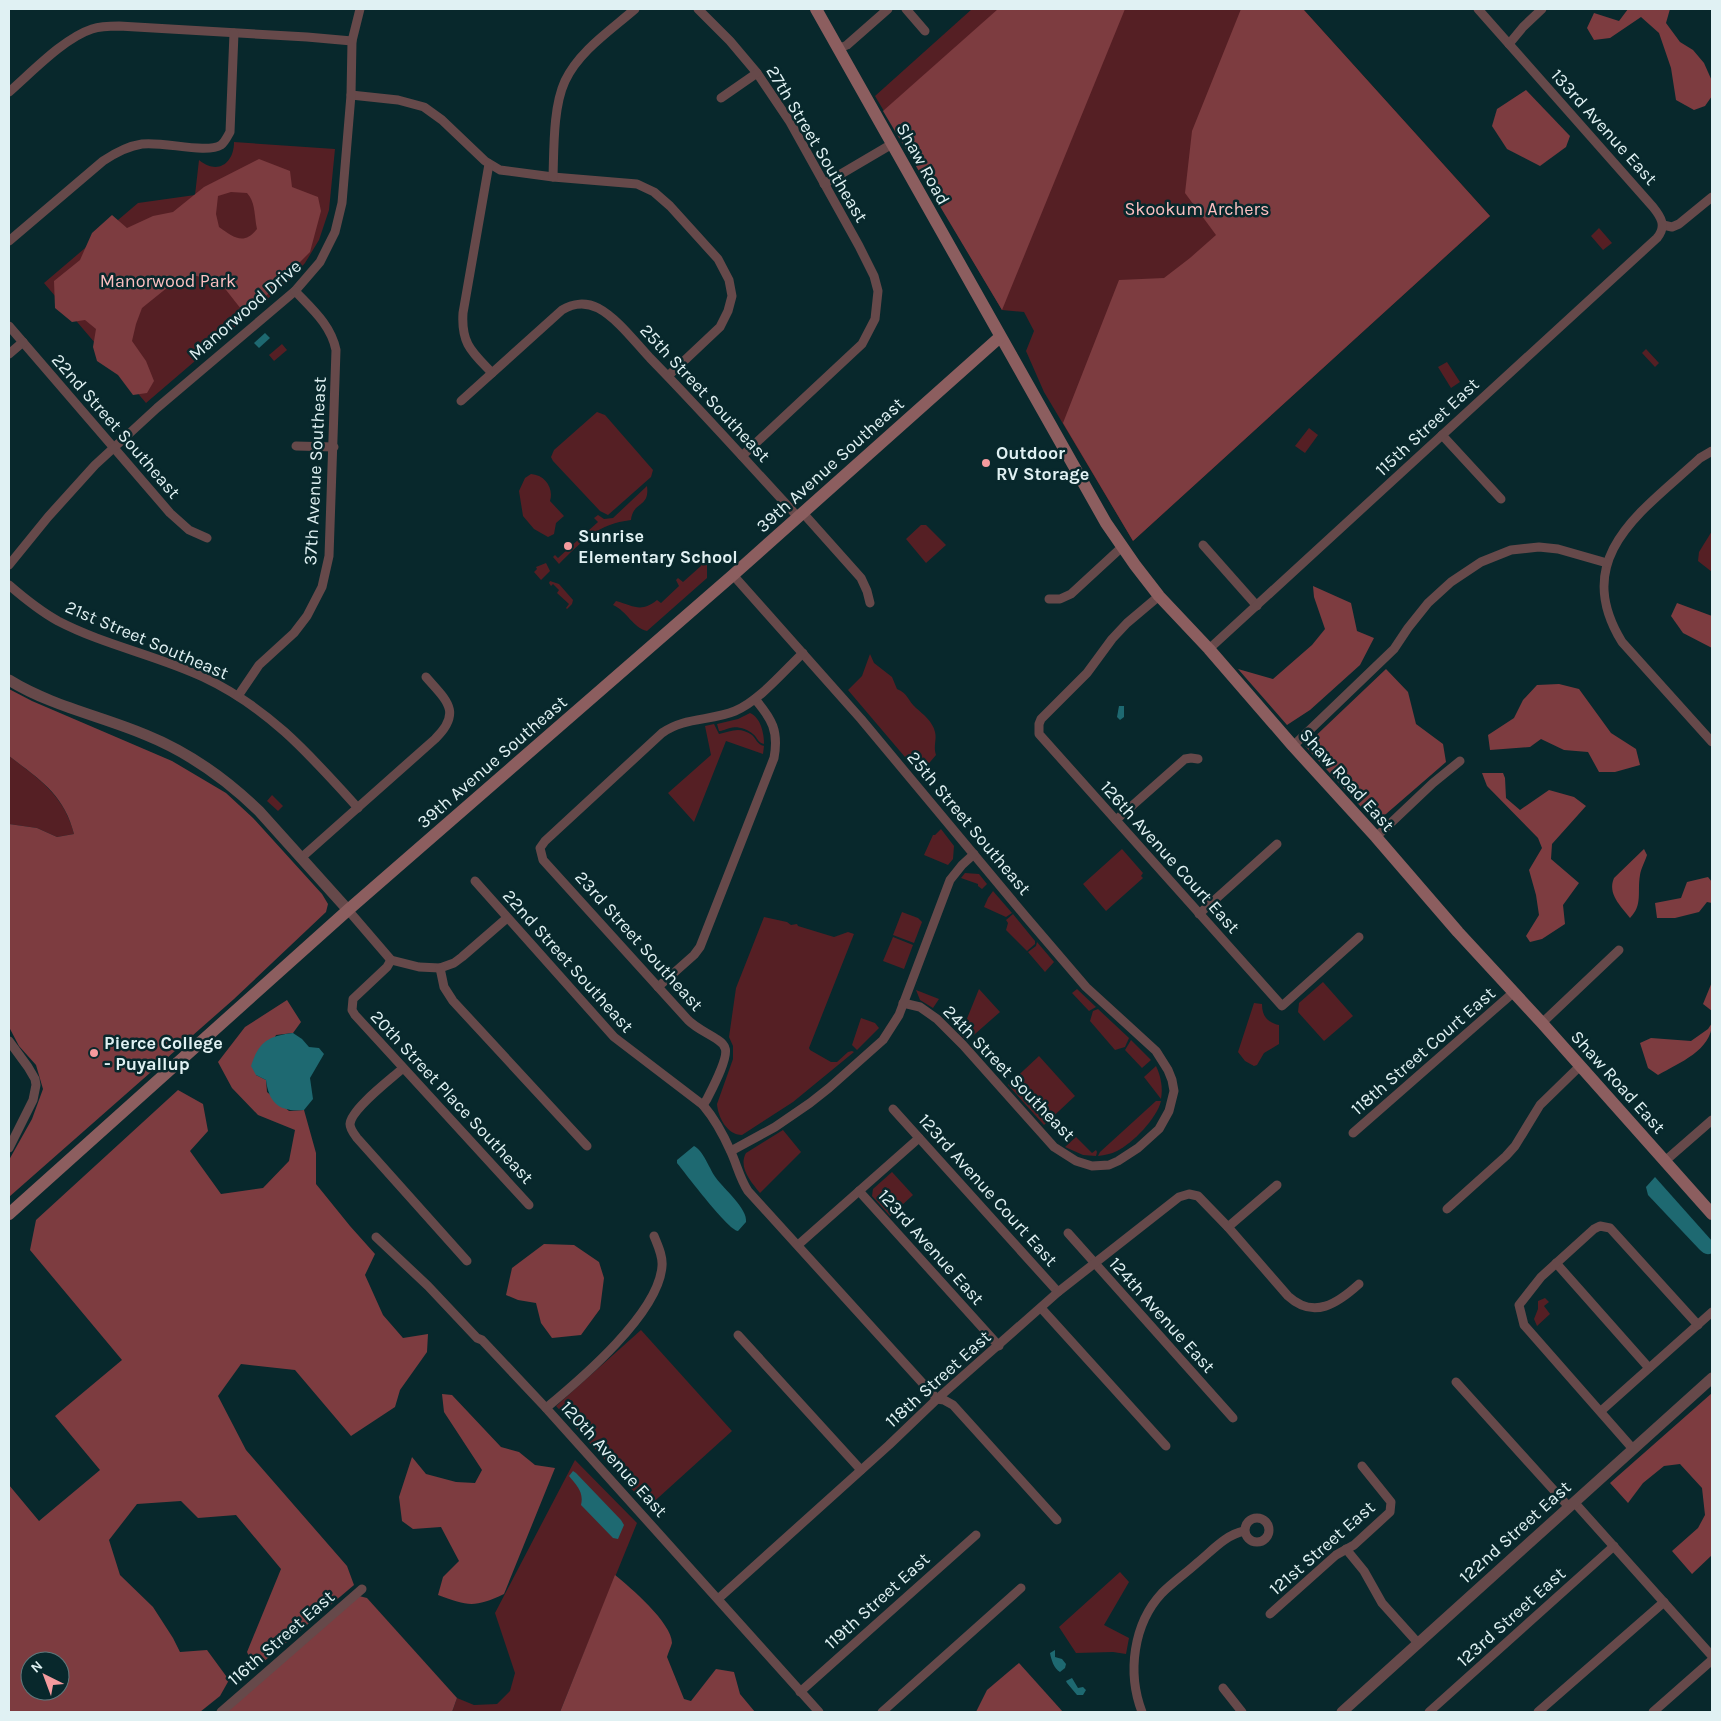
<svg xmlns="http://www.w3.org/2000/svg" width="1721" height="1721" font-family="Karla,sans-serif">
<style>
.green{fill:#551f24}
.forest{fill:#7d3c40;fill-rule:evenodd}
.water{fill:#1e6971}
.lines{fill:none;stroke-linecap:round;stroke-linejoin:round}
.minor{stroke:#66494a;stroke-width:9}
.tertiary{stroke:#66494a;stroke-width:11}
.secondary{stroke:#8c5e5f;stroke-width:12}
.poi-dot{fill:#f59b9e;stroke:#08282c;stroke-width:2}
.labels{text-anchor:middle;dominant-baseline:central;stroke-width:5;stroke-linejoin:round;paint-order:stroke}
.street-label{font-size:18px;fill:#e0f1f3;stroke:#08282c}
.park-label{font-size:18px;fill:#fdbfc0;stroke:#08282c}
.poi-label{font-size:18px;font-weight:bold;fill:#e0f1f3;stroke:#08282c;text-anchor:start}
</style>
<rect width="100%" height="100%" fill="#08282c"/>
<!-- green -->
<g class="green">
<path d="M972 9H1303L1490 216 1133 541 1044 392 1026 351 1034 331 1024 312 1002 310 875 96Z"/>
<path d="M234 142 335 149 329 210 319 240 305 263 292 278 146 403 44 283 138 203 195 195 199 160C217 175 234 164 234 142Z"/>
<path d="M1599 228 1612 243 1603 250 1591 236Z"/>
<path d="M282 344 287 350 274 361 269 355Z"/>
<path d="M1646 349 1659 363 1655 367 1642 353Z"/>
<path d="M1447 362 1460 382 1451 388 1438 367Z"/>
<path d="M597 412 605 415 653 470 651 477 608 515 600 511 553 461 551 457 554 450Z"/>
<path d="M1309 428 1318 435 1305 453 1295 446Z"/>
<path d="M531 474C545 475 554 488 550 501L564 516 556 523 554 534 548 537 534 529 523 516 519 491 525 478Z"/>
<path d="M647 486C650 508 633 501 631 520 598 524 582 541 559 564L553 557 555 555 558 558 598 522 594 518 598 515 604 519 613 518Z"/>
<path d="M921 525H926L946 545 926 563 906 539Z"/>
<path d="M1712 531V572L1698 561 1699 552Z"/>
<path d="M703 558 707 559 710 562 707 565V578L647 631C633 628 627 611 613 605L616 601C634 606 641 613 657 600L661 603 679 586 676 580 678 578 683 582 701 566 700 562Z"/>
<path d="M546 563 550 571 541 580 534 572 537 569 536 567Z"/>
<path d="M550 581 559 584 573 600 572 604 567 609 566 608 569 604 557 593 559 590 553 584 551 586 549 583Z"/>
<path d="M870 654 874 663 892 677 897 689C908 693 908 701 916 708 923 714 933 722 935 732 937 740 933 746 936 755L925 768 918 767 916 770 848 690 862 676Z"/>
<path d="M750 713C761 718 764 733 764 744 757 742 758 738 753 734 747 729 737 726 730 728 725 729 723 731 719 731L717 724 738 719Z"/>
<path d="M714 724 719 734C731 731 740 726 752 735 757 740 757 744 764 746L763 754 726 741 694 822 668 793 711 755 705 726Z"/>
<path d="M9 756C39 779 64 795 74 834L57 837 37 828 9 824Z"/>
<path d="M272 795 283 806 278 811 267 801Z"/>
<path d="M941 829 954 846 953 859 948 865 924 855 933 835H935Z"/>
<path d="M1122 849 1143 873 1141 876 1143 878 1106 911 1083 884Z"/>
<path d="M965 873 979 874 987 884 982 889 978 886V884L961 878Z"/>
<path d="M993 891 1012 913 1006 917 984 907 988 898Z"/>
<path d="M902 912 918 918 922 922 914 943 893 935Z"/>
<path d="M1013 914 1035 941V944L1027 951 1006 930 1008 923 1006 920Z"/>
<path d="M764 917 787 922 791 925 797 924 798 926 834 937 848 932 854 934 809 1048 810 1050 831 1062H837L848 1052 852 1051 854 1052 793 1102 742 1135C727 1135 718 1117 717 1104L733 1059V1046L729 1037 736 988Z"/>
<path d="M893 937 913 945 904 969 883 961Z"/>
<path d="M1037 942 1054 962 1045 972 1028 952 1036 946Z"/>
<path d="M1323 982 1353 1016 1324 1041 1298 1012 1299 1003Z"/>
<path d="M979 989 1000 1012 967 1041 956 1030 966 1021Z"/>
<path d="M1077 989 1096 1007 1089 1011 1072 993Z"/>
<path d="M916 990 939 999 933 1008 920 1000Z"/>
<path d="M1254 1003 1262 1004C1262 1016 1267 1022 1279 1025V1044L1264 1053 1257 1065 1254 1066 1245 1061 1238 1052Z"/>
<path d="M1098 1009 1129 1038 1125 1047 1115 1050 1090 1021 1093 1011Z"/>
<path d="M861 1018 875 1023 879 1028 857 1050 852 1045Z"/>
<path d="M1131 1040 1151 1060 1142 1068 1125 1050Z"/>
<path d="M1039 1056 1075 1096 1044 1125 1008 1085Z"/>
<path d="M1156 1066C1161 1077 1163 1087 1161 1099L1144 1077Z"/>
<path d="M1156 1101H1161C1157 1118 1133 1143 1117 1151 1111 1154 1105 1155 1098 1156L1100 1152Z"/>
<path d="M783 1130 801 1152 760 1193C751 1182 738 1167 746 1153Z"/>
<path d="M1076 1137 1092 1153 1096 1150 1097 1152 1096 1156 1083 1155 1065 1147Z"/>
<path d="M892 1172 913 1195 890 1216 872 1196 873 1189Z"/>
<path d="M1545 1298 1549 1302 1544 1306 1550 1314 1537 1326 1534 1319 1538 1309V1301Z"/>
<path d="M641 1330 732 1431 648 1507 556 1406Z"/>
<path d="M575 1460 637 1523 560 1712H452L457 1698 474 1705 497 1704 510 1691 515 1673 495 1613Z"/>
<path d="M1120 1572 1129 1582 1104 1625 1129 1638 1126 1654 1113 1652 1076 1653 1059 1627Z"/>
</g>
<!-- forest -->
<g class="forest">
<path d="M998 9H1125L1002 310 883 111Z"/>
<path d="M1241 9H1303L1490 216 1133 541 1063 423 1119 280 1164 278 1190 258 1216 235 1185 193 1192 131Z"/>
<path d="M1628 9H1670L1666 23 1680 42 1693 50 1704 63 1712 81V96L1705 106 1694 110 1676 100 1671 68 1659 33 1641 17 1610 38 1594 40 1587 28 1594 13 1619 21Z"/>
<path d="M1526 90 1570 136 1566 147 1540 166 1507 149 1492 126 1497 109Z"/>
<path d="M259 159 290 171 292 187 318 197 321 211 310 252 262 300 241 309 219 281 192 275 168 287 142 308 136 324 132 341 146 361 154 381 147 393 133 395 118 375 97 361 93 347 96 329 85 320 72 322 55 308 54 281 80 260 92 233 112 215 127 228 153 216 173 212 204 187ZM231 192 247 193C256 203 254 216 257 229 244 246 233 237 219 227L216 214 218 196Z"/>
<path d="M1313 586 1351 603 1357 631 1374 638 1360 665 1310 710 1287 725 1238 669 1273 679 1312 645 1325 629 1314 597Z"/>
<path d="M1677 603 1712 616V648L1683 633 1671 616Z"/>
<path d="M1386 669 1408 692 1416 724 1443 744 1446 762 1386 814 1373 820 1305 746Z"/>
<path d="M1559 684 1579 689 1611 733 1636 749 1640 765 1615 772H1599L1588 752 1564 750 1541 739 1530 747 1490 750 1488 735 1514 718 1523 700 1537 685Z"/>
<path d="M9 689 32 701 172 761 226 793 253 818 322 894 328 904 326 912 234 999 9 1197V1160L32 1119 43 1089 36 1065 19 1046 9 1027V824L37 828 57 837 74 834C64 794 39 779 9 756Z"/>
<path d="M1482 773H1503L1505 778 1506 798 1520 810 1549 790 1574 797 1586 806 1552 844 1551 859 1579 883 1563 905 1565 924 1542 939 1530 942 1526 936 1539 915 1536 895 1529 870 1542 848 1538 838 1487 786Z"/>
<path d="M1644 849 1647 855C1645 862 1641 868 1640 875 1637 892 1643 905 1630 918 1621 906 1607 894 1614 878Z"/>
<path d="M1708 877 1712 882V903L1707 902 1699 912 1675 918H1657L1655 903 1681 898 1687 882Z"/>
<path d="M1712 982V1011L1703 1004Z"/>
<path d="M287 1000 301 1022 293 1033 276 1035 256 1075 266 1080 267 1092 289 1111 304 1110 316 1153V1184L350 1226 375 1254 365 1275 383 1315 403 1338 428 1334 427 1352 400 1390 395 1407 351 1436 295 1370 241 1364 218 1396 246 1450 347 1566 354 1585 255 1669 247 1652 281 1569 236 1515 198 1518 181 1501 137 1504 109 1540 120 1575 153 1607 173 1638 180 1652 207 1650 229 1680 220 1696 200 1712H9V1485L39 1521 100 1470 55 1416 122 1360 30 1250 36 1220 178 1090 203 1104 208 1131 190 1151 221 1194 263 1188 289 1161 295 1130 258 1115 232 1088 218 1062 245 1027ZM30 1661H60V1691H30Z"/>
<path d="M1712 1023C1712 1050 1679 1063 1658 1075L1648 1068 1640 1043 1651 1038 1691 1041 1708 1029Z"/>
<path d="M544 1244 574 1245 599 1262 604 1278 600 1309 581 1335 552 1338 541 1323 536 1303 518 1300 506 1295 512 1268Z"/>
<path d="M1712 1393V1555L1692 1574 1672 1551 1698 1528 1705 1515 1702 1488 1680 1464 1664 1466 1643 1483 1628 1503 1610 1483Z"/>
<path d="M442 1394 452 1395 501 1447 519 1452 535 1465 555 1468 504 1594C474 1608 468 1606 438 1595L443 1577 459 1561 441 1527 413 1529 402 1521 399 1497 412 1457 426 1474 456 1482 475 1483 482 1470 444 1412Z"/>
<path d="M615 1575C630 1587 672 1623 672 1643 671 1647 668 1653 667 1657L684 1699 691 1701 716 1669 734 1672 740 1694 755 1712H560Z"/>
<path d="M359 1596 367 1598 457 1698 452 1712H226Z"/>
<path d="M1019 1663 1063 1712H976L987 1690Z"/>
</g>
<!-- water -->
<g class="water">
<path d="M265 333 270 338 259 348 254 343Z"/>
<path d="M1119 706H1124V717L1120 720 1117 717Z"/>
<path d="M293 1033 302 1039 309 1047 319 1048 324 1054 310 1078 313 1099 304 1110C280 1112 269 1104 266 1080L256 1075 251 1066C259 1041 269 1036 293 1033Z"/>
<path d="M694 1146C703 1150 710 1170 716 1178 724 1189 748 1209 746 1222L738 1231C728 1230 686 1174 677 1163V1160Z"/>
<path d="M1655 1177 1712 1241V1253C1707 1256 1703 1253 1699 1249L1648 1195 1646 1187Z"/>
<path d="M573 1471 576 1473 621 1520 624 1525 618 1539 613 1538 581 1505C584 1492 577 1486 569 1476Z"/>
<path d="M1055 1650V1657L1062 1659 1066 1664 1065 1668 1060 1672C1054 1669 1051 1659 1050 1653Z"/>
<path d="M1072 1678 1078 1688 1083 1687 1086 1690 1083 1695H1077L1067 1683 1066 1681Z"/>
</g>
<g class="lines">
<!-- minor -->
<g class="minor">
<path d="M698 9 730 41 757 73 790 122 859 246 874 276 878 291 875 319 862 344 742 456"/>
<path d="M906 9 925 31"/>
<path d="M1509 44 1523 27 1542 9"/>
<path d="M838 49 847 45 888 9"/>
<path d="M9 92C32 72 64 38 92 29 101 26 110 26 119 26L307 37 352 41"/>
<path d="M351 95 398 100 424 107 442 120 485 161 500 170 553 177 637 184 654 192 670 206 718 259 729 280 732 296 728 311 720 327 668 376"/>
<path d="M721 98 757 73"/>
<path d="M489 164 463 313C461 344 472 352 492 373"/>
<path d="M553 177C554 148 553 107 565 81 579 51 611 30 635 9"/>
<path d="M824 184 892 144"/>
<path d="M1663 225 1672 227 1679 224 1712 197"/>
<path d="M9 241 103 161C115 153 128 146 142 144 163 141 206 154 221 145 225 142 227 137 230 132L234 33"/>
<path d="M9 326 170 513 189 530 207 538"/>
<path d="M9 354 23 342"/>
<path d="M461 401 562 310C573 303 586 302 598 308 617 318 635 342 650 358 701 410 749 464 798 517"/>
<path d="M1442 435 1501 499"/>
<path d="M296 446 334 447"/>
<path d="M1712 451 1700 458C1644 510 1569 556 1622 642L1712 742"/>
<path d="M803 513 861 578 867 591 870 603"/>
<path d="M1203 545 1257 606"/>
<path d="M9 565 48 517 95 465 157 408 295 291 320 262 335 232 342 203 351 95 352 41 360 9"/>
<path d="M733 575 861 719 1026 917 1086 987 1156 1051 1168 1070 1172 1080 1174 1091 1169 1111 1159 1129 1138 1148 1118 1161 1109 1165 1092 1166 1076 1161 1054 1147 963 1045 937 1019 920 1007 903 1003"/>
<path d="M9 585C24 598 40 611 58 621 104 645 156 655 203 677 269 708 310 755 358 808"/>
<path d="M1159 596 1127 623 1112 639 1087 673 1041 719 1039 724V734L1282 1006 1359 937"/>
<path d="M1049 599H1060L1071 594 1122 547"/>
<path d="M1209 649 1657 238C1667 226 1661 217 1653 207L1478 9"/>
<path d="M238 696 259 665 294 633 307 616 322 587 329 556 336 350C331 325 312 309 295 291"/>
<path d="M1293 746 1394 649 1408 628 1428 603 1451 582 1481 562 1511 550 1539 547 1558 549 1607 563"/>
<path d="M1116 820 1185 759 1191 758 1198 759"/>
<path d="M1376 837 1433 783 1460 761"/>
<path d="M301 858 435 739C463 712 446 700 426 677"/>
<path d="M475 881 614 1037 703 1105C714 1118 724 1136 731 1152 737 1165 740 1179 748 1191L937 1399 944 1400 953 1405 1057 1520"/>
<path d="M348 910 391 960 419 967 440 968 454 963 462 957 507 918"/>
<path d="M1199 914 1277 844"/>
<path d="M391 960 387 967 353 999 352 1010 355 1015 529 1205"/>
<path d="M440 968 444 987 453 1001 587 1146"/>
<path d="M658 987 694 955 700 947 774 758C779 731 772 719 755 699"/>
<path d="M1542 1023 1619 950"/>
<path d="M9 1041 28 1067 35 1079 36 1085 33 1100 9 1148"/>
<path d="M402 1069C391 1079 351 1109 350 1124 350 1129 354 1134 357 1138L467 1261"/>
<path d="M703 1105 707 1099C712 1089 729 1057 725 1048 724 1045 721 1042 718 1040 708 1033 697 1029 688 1020L543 860 540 848 545 841 662 733C684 717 711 721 735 711 758 702 784 671 803 653"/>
<path d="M893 1109 1058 1292"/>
<path d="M1353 1133 1514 992"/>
<path d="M731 1151 775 1127 810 1103 829 1088 883 1040 899 1015 950 880 962 865 974 854"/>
<path d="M1665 1161 1712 1120"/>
<path d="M859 1191 999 1346"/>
<path d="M1447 1209 1506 1156 1515 1146 1540 1105 1580 1066"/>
<path d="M1228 1227 1277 1185"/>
<path d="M1068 1233 1233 1418"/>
<path d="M376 1237 428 1286 477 1338 482 1340 546 1408 819 1712"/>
<path d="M798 1245 919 1138"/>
<path d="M1556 1263 1649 1368"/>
<path d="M1041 1308 1166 1446"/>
<path d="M738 1335 861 1470"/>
<path d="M1456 1382 1569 1507"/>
<path d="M546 1408C581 1379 659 1313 662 1266 663 1256 658 1246 654 1236"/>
<path d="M1601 1411 1712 1312"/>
<path d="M1633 1449 1524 1325 1519 1305 1541 1277 1594 1229 1600 1226 1610 1228 1698 1325"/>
<path d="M1574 1502 1712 1656"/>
<circle cx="1257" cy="1530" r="12"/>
<path d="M1346 1549 1364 1571 1382 1603 1418 1643"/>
<path d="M718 1599 889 1445 937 1399 1058 1292 1179 1197 1189 1194 1198 1196 1228 1227 1288 1296C1314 1320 1338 1303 1359 1284"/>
<path d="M1270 1614 1336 1555 1354 1545 1390 1512 1391 1502 1362 1466"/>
<path d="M1223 1688 1242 1712"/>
<path d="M800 1692 976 1535"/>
<path d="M221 1712 362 1589"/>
<path d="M882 1712 1021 1588"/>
<path d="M1142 1712C1127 1673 1133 1624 1162 1593 1173 1582 1186 1573 1197 1563 1212 1551 1225 1535 1244 1531"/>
<path d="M1429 1712 1614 1546"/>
<path d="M1538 1712 1664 1602"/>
<path d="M1653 1712 1712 1660"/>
</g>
<!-- tertiary -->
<g class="tertiary">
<path d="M9 680C51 706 101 716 146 735 188 752 227 780 259 811L348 910"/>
<path d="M1342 1712 1712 1378"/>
</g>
<!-- secondary -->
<g class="secondary">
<path d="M816 9 1106 523 1135 565 1159 596 1209 649 1293 746 1376 837 1458 932 1542 1023 1712 1214"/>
<path d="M9 1214 348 910 733 575 1000 337"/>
</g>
</g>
<!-- markers -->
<g class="poi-dot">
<circle cx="986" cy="463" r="5"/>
<circle cx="568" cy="546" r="5"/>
<circle cx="94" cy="1053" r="5"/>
</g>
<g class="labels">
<!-- street labels -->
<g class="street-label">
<text transform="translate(1604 127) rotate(48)">133rd Avenue East</text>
<text transform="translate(817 144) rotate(59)">27th Street Southeast</text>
<text transform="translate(923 164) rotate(61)">Shaw Road</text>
<text transform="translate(245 310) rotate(-41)">Manorwood Drive</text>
<text transform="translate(705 393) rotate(47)">25th Street Southeast</text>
<text transform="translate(116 426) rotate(49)">22nd Street Southeast</text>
<text transform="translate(1427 427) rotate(-43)">115th Street East</text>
<text transform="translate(830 465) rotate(-42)">39th Avenue Southeast</text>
<text transform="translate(315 471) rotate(-87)">37th Avenue Southeast</text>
<text transform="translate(147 640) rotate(23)">21st Street Southeast</text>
<text transform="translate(492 762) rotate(-41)">39th Avenue Southeast</text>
<text transform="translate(1347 780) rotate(48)">Shaw Road East</text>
<text transform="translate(969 823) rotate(50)">25th Street Southeast</text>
<text transform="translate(1170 857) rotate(48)">126th Avenue Court East</text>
<text transform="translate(639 941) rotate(48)">23rd Street Southeast</text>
<text transform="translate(568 961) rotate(48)">22nd Street Southeast</text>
<text transform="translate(1423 1051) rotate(-41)">118th Street Court East</text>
<text transform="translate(1009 1073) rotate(46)">24th Street Southeast</text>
<text transform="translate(1618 1082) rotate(48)">Shaw Road East</text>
<text transform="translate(452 1097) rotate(47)">20th Street Place Southeast</text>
<text transform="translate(988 1190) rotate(48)">123rd Avenue Court East</text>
<text transform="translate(931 1247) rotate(48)">123rd Avenue East</text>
<text transform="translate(1162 1315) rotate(48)">124th Avenue East</text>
<text transform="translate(938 1379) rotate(-42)">118th Street East</text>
<text transform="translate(614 1459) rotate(48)">120th Avenue East</text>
<text transform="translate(1515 1532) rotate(-42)">122nd Street East</text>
<text transform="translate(1322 1548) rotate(-41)">121st Street East</text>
<text transform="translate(877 1601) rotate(-42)">119th Street East</text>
<text transform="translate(1511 1617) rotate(-42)">123rd Street East</text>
<text transform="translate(281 1638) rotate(-41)">116th Street East</text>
</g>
<!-- park labels -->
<g class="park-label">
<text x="1197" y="209">Skookum Archers</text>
<text x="168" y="281">Manorwood Park</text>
</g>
<!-- poi labels -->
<g class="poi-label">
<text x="996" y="453">Outdoor<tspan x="996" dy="21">RV Storage</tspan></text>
<text x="578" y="536">Sunrise<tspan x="578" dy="21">Elementary School</tspan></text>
<text x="104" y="1043">Pierce College<tspan x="104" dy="21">- Puyallup</tspan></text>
</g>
</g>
<!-- border -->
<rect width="1721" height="1721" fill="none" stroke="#e0f1f3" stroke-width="20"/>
<!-- north arrow -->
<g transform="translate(45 1676) rotate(318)"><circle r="24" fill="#08282c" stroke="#5e787c"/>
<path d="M0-4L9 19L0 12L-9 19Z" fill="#f59b9e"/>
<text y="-8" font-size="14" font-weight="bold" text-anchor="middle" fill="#e0f1f3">N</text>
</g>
</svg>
